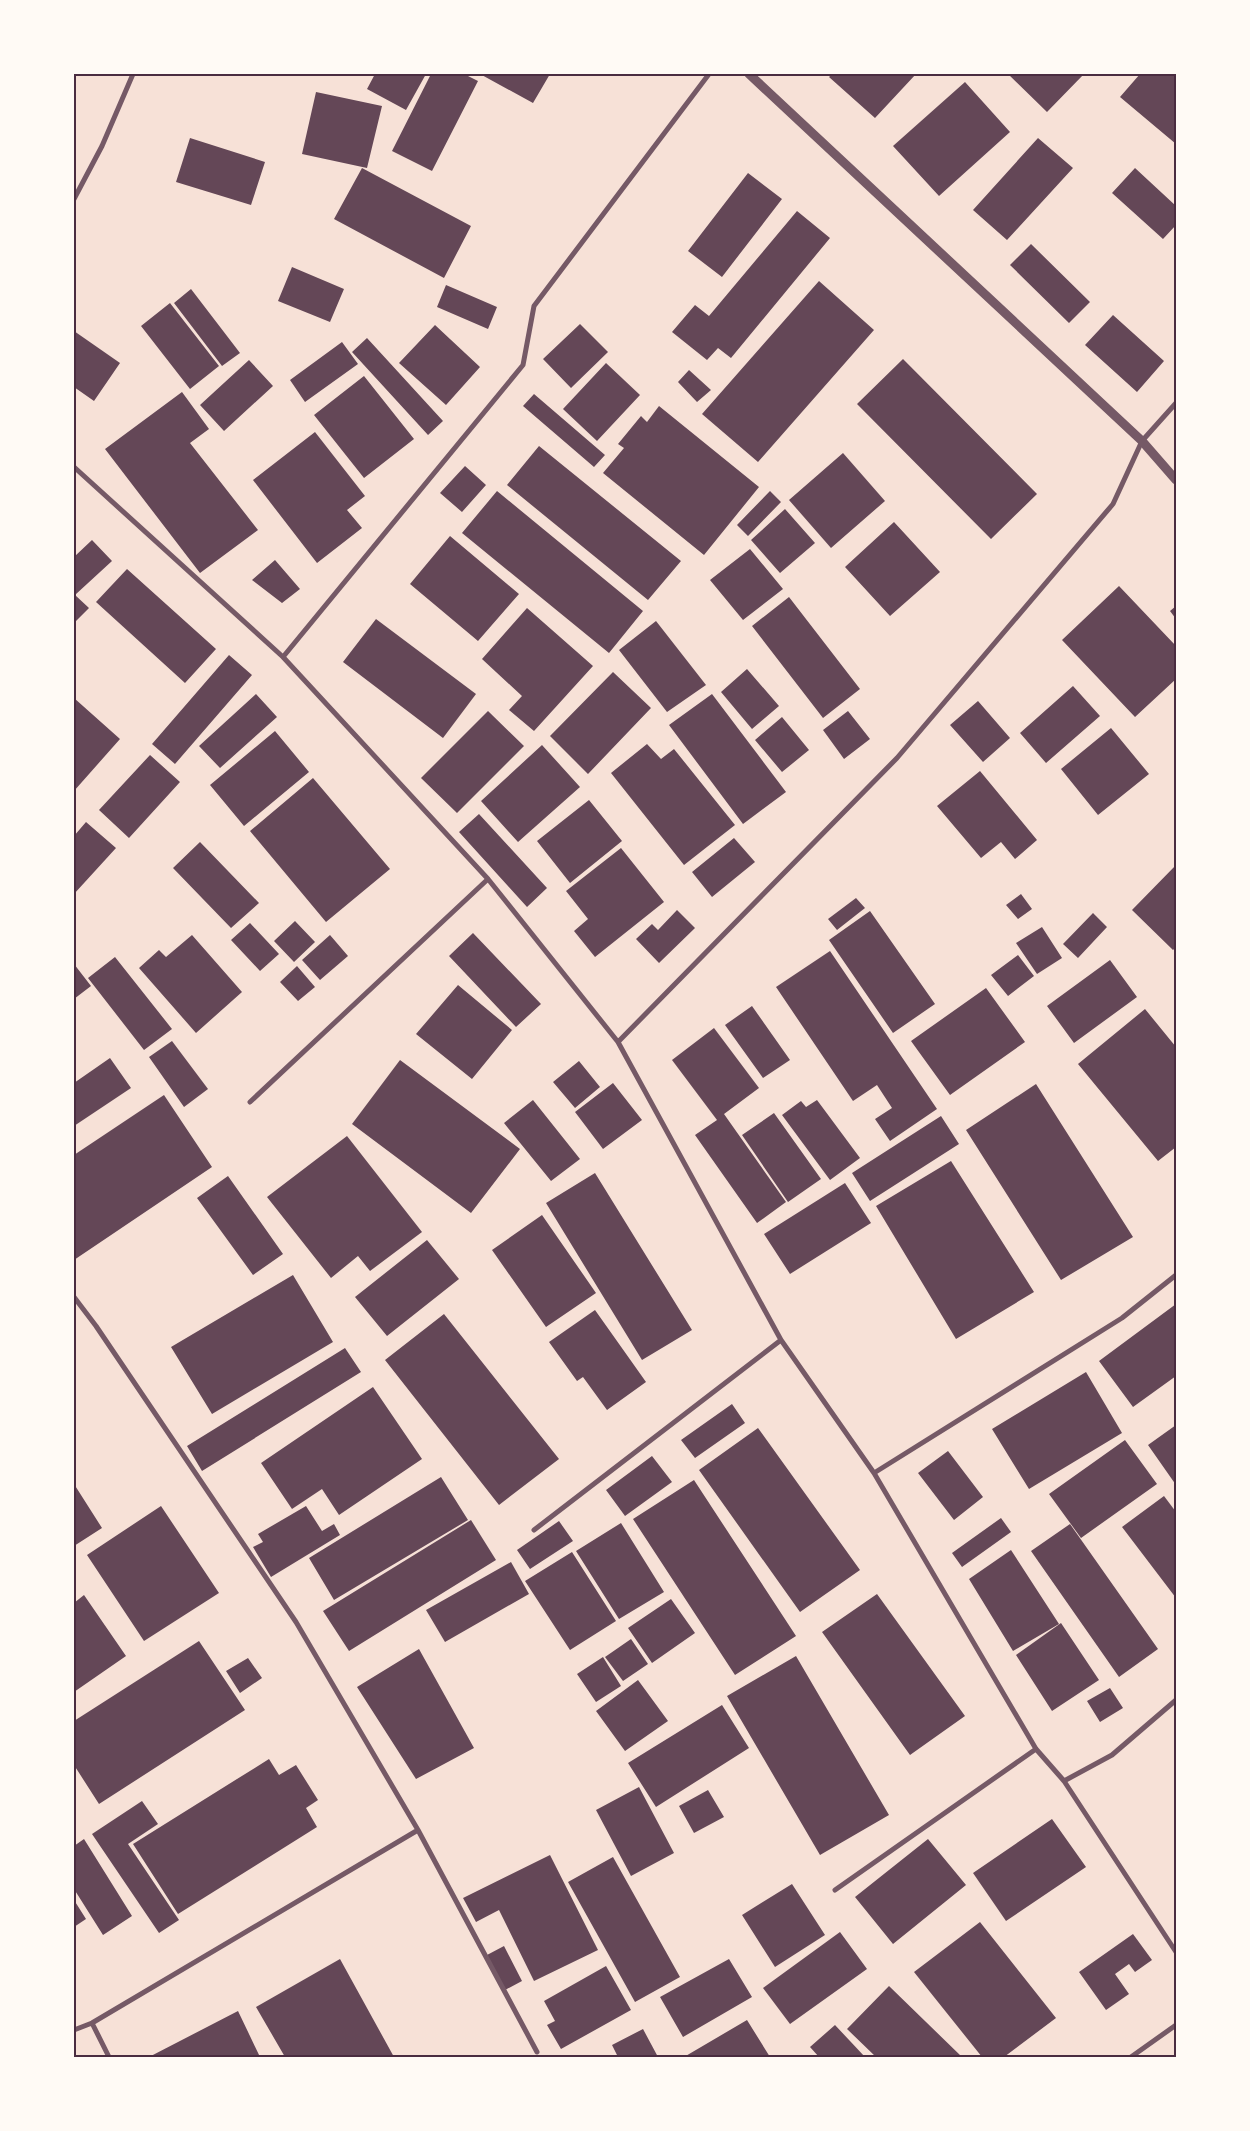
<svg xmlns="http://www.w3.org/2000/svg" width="1250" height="2131" font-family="Overpass,sans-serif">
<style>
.building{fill:#644757}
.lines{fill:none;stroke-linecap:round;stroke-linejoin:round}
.minor{stroke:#755966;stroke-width:5}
.tertiary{stroke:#755966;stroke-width:9}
.neatline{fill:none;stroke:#4a2c40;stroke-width:2}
</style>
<rect width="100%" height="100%" fill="#f7e1d7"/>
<path class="building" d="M 375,74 L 426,74 L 406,110 L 367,89 Z
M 431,74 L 464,74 L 478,81 L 432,171 L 392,151 Z
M 480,74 L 550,74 L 533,103 Z
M 832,74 L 916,74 L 875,118 L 829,77 Z
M 1008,74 L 1084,74 L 1047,112 Z
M 1140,74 L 1176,74 L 1176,144 L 1120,97 Z
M 965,82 L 1010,132 L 939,196 L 893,146 Z
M 316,92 L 382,106 L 367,168 L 302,154 Z
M 190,138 L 265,162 L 251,205 L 176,182 Z
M 1038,138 L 1073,168 L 1007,240 L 973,210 Z
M 362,168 L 471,226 L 444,278 L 334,219 Z
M 1135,168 L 1176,206 L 1176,225 L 1163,239 L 1112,193 Z
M 748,173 L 782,199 L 722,277 L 688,251 Z
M 797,211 L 830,238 L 731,358 L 718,348 L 707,360 L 672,332 L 695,305 L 709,316 Z
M 1031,244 L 1090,302 L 1069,323 L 1010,265 Z
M 292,267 L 344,289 L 330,322 L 278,301 Z
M 819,281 L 874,330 L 758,462 L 702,414 Z
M 446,285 L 497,307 L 488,329 L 437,307 Z
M 191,289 L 240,353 L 222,366 L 174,303 Z
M 170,303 L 219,366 L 190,389 L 141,326 Z
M 1113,315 L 1164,361 L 1137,392 L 1085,345 Z
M 580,324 L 608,352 L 571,388 L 543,359 Z
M 435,325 L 480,367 L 446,405 L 399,363 Z
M 74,331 L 120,363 L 94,401 L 74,387 Z
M 367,338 L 443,421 L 428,435 L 352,352 Z
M 342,342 L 358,364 L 305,402 L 290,380 Z
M 903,359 L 1037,494 L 991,539 L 857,404 Z
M 249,360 L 273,386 L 224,431 L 200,405 Z
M 606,363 L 640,395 L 597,441 L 563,409 Z
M 689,370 L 711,390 L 697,402 L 678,382 Z
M 364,376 L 414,439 L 364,478 L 314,415 Z
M 182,392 L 209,429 L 190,443 L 258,530 L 200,573 L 105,449 Z
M 534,394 L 605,455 L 594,467 L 523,406 Z
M 659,406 L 759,487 L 704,555 L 603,473 L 624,448 L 618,444 L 641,416 L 647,422 Z
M 315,432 L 365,496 L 347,510 L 362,528 L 317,563 L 253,480 Z
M 539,446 L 681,561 L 648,600 L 507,485 Z
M 843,453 L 885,501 L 831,548 L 789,500 Z
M 465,466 L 486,485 L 462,512 L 440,493 Z
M 497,491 L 643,611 L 609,653 L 462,533 Z
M 770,491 L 781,502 L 748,536 L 737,525 Z
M 785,509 L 815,543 L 780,573 L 751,540 Z
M 894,522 L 940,572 L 890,616 L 845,567 Z
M 450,536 L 519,594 L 478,641 L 410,584 Z
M 92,540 L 112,561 L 75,595 L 89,608 L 74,623 L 74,557 Z
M 750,549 L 783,589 L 743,620 L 710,580 Z
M 275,560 L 300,589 L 282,603 L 252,580 Z
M 127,569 L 216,649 L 185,683 L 96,602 Z
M 1119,586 L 1176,646 L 1176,679 L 1135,717 L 1062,640 Z
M 789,597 L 860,689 L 823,718 L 752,626 Z
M 1176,606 L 1176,619 L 1170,611 Z
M 527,608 L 593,666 L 534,731 L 509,710 L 522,696 L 482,659 Z
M 376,619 L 476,694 L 443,738 L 343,662 Z
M 656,621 L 706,685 L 667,712 L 619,650 Z
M 229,655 L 252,675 L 175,764 L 152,744 Z
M 747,669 L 779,706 L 752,729 L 721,692 Z
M 613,672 L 651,708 L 588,774 L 550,736 Z
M 1073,686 L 1100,716 L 1046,763 L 1020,733 Z
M 256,694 L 277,717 L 220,768 L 199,746 Z
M 712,694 L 786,792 L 743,824 L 669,725 Z
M 74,698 L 120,739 L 74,791 Z
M 978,701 L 1010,738 L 983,762 L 950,725 Z
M 488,711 L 524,746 L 457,813 L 421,778 Z
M 848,711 L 870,739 L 844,759 L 823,730 Z
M 782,717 L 809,750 L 782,772 L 755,740 Z
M 1111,728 L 1149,774 L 1098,815 L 1061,769 Z
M 275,731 L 309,772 L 244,826 L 210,785 Z
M 647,744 L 661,759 L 674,749 L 735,825 L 684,865 L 611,773 Z
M 542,745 L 580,787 L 518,842 L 481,801 Z
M 150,755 L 180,782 L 129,838 L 99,810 Z
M 980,771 L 1037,840 L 1015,859 L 1001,842 L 981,858 L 937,806 Z
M 313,778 L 390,869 L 326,922 L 250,831 Z
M 589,800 L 622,841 L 570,883 L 537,841 Z
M 479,814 L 547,888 L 527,907 L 459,832 Z
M 86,822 L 116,848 L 74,894 L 74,836 Z
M 734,838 L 755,862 L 712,897 L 692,872 Z
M 200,842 L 259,903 L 231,928 L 173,868 Z
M 621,848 L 664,902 L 595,957 L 574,931 L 588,919 L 566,891 Z
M 1176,865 L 1176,947 L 1173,950 L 1132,910 Z
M 1021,894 L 1032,909 L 1018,919 L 1006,905 Z
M 856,898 L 865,908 L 837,930 L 828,919 Z
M 677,910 L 695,928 L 659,963 L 636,939 L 652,924 L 658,930 Z
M 870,911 L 935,1004 L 893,1033 L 829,940 Z
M 1093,913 L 1107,927 L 1078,958 L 1063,944 Z
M 295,921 L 315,942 L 294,962 L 274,941 Z
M 250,923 L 279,954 L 260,971 L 231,940 Z
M 1042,927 L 1062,958 L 1037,974 L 1016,943 Z
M 473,933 L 541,1004 L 516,1027 L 449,956 Z
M 192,935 L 242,992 L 196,1033 L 139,968 L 159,950 L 166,957 Z
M 330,935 L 348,956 L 320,980 L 302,960 Z
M 830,951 L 937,1109 L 890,1141 L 875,1119 L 892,1108 L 877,1085 L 853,1101 L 776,987 Z
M 1018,955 L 1034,976 L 1008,996 L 991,975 Z
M 115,957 L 172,1029 L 144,1050 L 88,978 Z
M 1110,960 L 1137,997 L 1074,1043 L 1047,1006 Z
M 74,964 L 91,986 L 74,999 Z
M 297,966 L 315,987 L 298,1001 L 280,982 Z
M 458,985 L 512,1030 L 472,1079 L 416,1034 Z
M 986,988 L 1025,1042 L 950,1095 L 911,1041 Z
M 752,1006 L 790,1060 L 763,1078 L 725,1025 Z
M 1145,1009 L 1176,1047 L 1176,1147 L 1158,1161 L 1078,1064 Z
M 714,1028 L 759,1088 L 724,1114 L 786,1202 L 757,1223 L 695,1135 L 717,1120 L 672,1060 Z
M 172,1041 L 208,1089 L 184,1107 L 149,1057 Z
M 110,1058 L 131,1088 L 74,1126 L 74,1083 Z
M 400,1060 L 520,1149 L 471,1213 L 352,1124 Z
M 579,1061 L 600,1087 L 575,1108 L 553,1082 Z
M 613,1083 L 642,1120 L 603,1149 L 575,1112 Z
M 1036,1084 L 1133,1237 L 1061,1280 L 966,1130 Z
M 164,1095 L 212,1167 L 74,1260 L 74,1155 Z
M 533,1100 L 580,1159 L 551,1181 L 504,1123 Z
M 817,1100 L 860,1158 L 830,1180 L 782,1115 L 801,1101 L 806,1107 Z
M 774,1113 L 821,1179 L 788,1202 L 742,1135 Z
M 941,1116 L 959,1144 L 870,1201 L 852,1173 Z
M 347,1136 L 422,1232 L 370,1271 L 358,1256 L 331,1278 L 267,1197 Z
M 951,1161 L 1034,1292 L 956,1339 L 876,1206 Z
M 595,1173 L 692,1330 L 642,1360 L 546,1203 Z
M 228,1176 L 283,1254 L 253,1275 L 197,1198 Z
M 845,1183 L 871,1223 L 790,1274 L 764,1234 Z
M 542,1215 L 596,1293 L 546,1327 L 492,1250 Z
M 427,1240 L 459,1279 L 387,1336 L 355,1297 Z
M 293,1275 L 333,1342 L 212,1414 L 171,1347 Z
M 1176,1304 L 1176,1376 L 1133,1407 L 1099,1361 Z
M 595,1310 L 646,1382 L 607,1410 L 583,1377 L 577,1381 L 549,1342 Z
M 444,1314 L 559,1459 L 499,1505 L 385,1360 Z
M 345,1348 L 361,1372 L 202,1471 L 187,1446 Z
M 1086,1372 L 1122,1433 L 1029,1489 L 992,1429 Z
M 373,1387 L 422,1459 L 339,1515 L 322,1489 L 292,1509 L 261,1463 Z
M 732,1404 L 745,1423 L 695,1458 L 681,1440 Z
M 1176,1425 L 1176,1485 L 1148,1445 Z
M 758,1428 L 860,1570 L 800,1612 L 699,1470 Z
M 1125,1440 L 1157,1484 L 1081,1538 L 1049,1494 Z
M 948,1451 L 983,1497 L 954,1520 L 918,1473 Z
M 652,1456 L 672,1482 L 625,1516 L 606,1490 Z
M 441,1477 L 468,1520 L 334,1600 L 309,1558 Z
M 694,1480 L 796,1636 L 735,1675 L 633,1519 Z
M 74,1484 L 102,1528 L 74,1546 Z
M 1164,1496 L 1176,1512 L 1176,1598 L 1122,1527 Z
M 161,1506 L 219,1593 L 144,1641 L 87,1555 Z
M 306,1506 L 322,1531 L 334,1524 L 340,1535 L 271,1577 L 253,1547 L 263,1542 L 258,1534 Z
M 1001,1518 L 1011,1532 L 962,1567 L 952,1553 Z
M 471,1520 L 496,1560 L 349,1651 L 323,1611 Z
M 559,1521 L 573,1541 L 530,1569 L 517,1550 Z
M 621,1523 L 664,1592 L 619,1619 L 576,1551 Z
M 1070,1524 L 1158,1649 L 1119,1677 L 1031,1551 Z
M 1011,1550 L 1059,1624 L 1013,1651 L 969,1579 Z
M 572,1552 L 616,1621 L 570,1650 L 525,1581 Z
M 511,1562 L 529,1594 L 445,1642 L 426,1610 Z
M 877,1594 L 965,1716 L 910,1755 L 822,1632 Z
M 84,1595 L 126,1656 L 74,1692 L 74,1603 Z
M 671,1599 L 695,1633 L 652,1663 L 628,1628 Z
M 1061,1623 L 1099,1680 L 1052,1711 L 1016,1655 Z
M 631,1639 L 648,1664 L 623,1681 L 605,1657 Z
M 199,1641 L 245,1710 L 99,1804 L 74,1765 L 74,1721 Z
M 419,1649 L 474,1748 L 416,1779 L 357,1687 Z
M 796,1656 L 889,1815 L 820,1855 L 727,1696 Z
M 603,1657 L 621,1686 L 596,1702 L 577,1674 Z
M 248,1658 L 262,1678 L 240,1693 L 226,1671 Z
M 638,1680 L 668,1721 L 625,1751 L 596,1711 Z
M 1110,1688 L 1123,1708 L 1100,1722 L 1087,1701 Z
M 722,1705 L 749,1748 L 656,1807 L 628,1763 Z
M 269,1759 L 279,1775 L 296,1765 L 318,1800 L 306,1808 L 317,1827 L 178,1914 L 133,1844 Z
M 639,1787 L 674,1853 L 631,1876 L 596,1810 Z
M 708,1790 L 724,1817 L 694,1833 L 679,1806 Z
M 142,1801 L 158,1824 L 128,1844 L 179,1920 L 159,1933 L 92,1834 Z
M 1052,1819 L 1086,1867 L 1006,1921 L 973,1873 Z
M 84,1839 L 132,1916 L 103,1935 L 74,1889 L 74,1846 Z
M 928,1839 L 966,1885 L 893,1944 L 855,1897 Z
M 550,1855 L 598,1950 L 534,1981 L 499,1910 L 476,1922 L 463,1898 Z
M 613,1857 L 680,1977 L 635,2002 L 568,1882 Z
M 792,1884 L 825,1935 L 775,1967 L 742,1915 Z
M 74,1900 L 86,1919 L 74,1927 Z
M 980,1922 L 1056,2018 L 1004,2057 L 982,2057 L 914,1972 Z
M 840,1932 L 867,1969 L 790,2024 L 763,1988 Z
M 1133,1934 L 1152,1960 L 1135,1972 L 1129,1964 L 1115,1974 L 1129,1994 L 1106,2010 L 1079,1972 Z
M 504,1946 L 522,1981 L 505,1990 L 487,1955 Z
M 340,1959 L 394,2057 L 285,2057 L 256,2007 Z
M 729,1959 L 752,1997 L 683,2037 L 660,1997 Z
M 606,1966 L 631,2010 L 561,2049 L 547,2025 L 555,2021 L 544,2001 Z
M 889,1986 L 962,2057 L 876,2057 L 847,2029 Z
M 238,2011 L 260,2057 L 149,2057 Z
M 747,2020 L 770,2057 L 684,2057 Z
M 835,2025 L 865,2057 L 819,2057 L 810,2047 Z
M 643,2029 L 658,2057 L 618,2057 L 612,2045 Z"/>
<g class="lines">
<path class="minor" d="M 74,199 L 102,146 L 133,74
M 74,467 L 283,657 L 488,879 L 618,1042 L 781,1340 L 874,1473 L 1036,1749 L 1064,1781 L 1112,1755 L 1176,1700
M 283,657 L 523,365 L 534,306 L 709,74
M 618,1042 L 897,758 L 1113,504 L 1142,441 L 1176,403
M 250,1102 L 488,879
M 74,1297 L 96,1326 L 296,1622 L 418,1830 L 537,2052
M 874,1473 L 1122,1318 L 1176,1275
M 534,1530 L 781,1340
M 1064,1781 L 1176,1952
M 835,1890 L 1036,1749
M 92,2023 L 109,2057
M 74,2030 L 92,2023 L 418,1830
M 1131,2057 L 1176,2025"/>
<path class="tertiary" d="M 749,74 L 1142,441 L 1176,480"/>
</g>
<rect width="1250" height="2131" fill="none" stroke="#fffaf5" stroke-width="150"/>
<rect x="75" y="75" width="1100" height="1981" class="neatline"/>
</svg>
